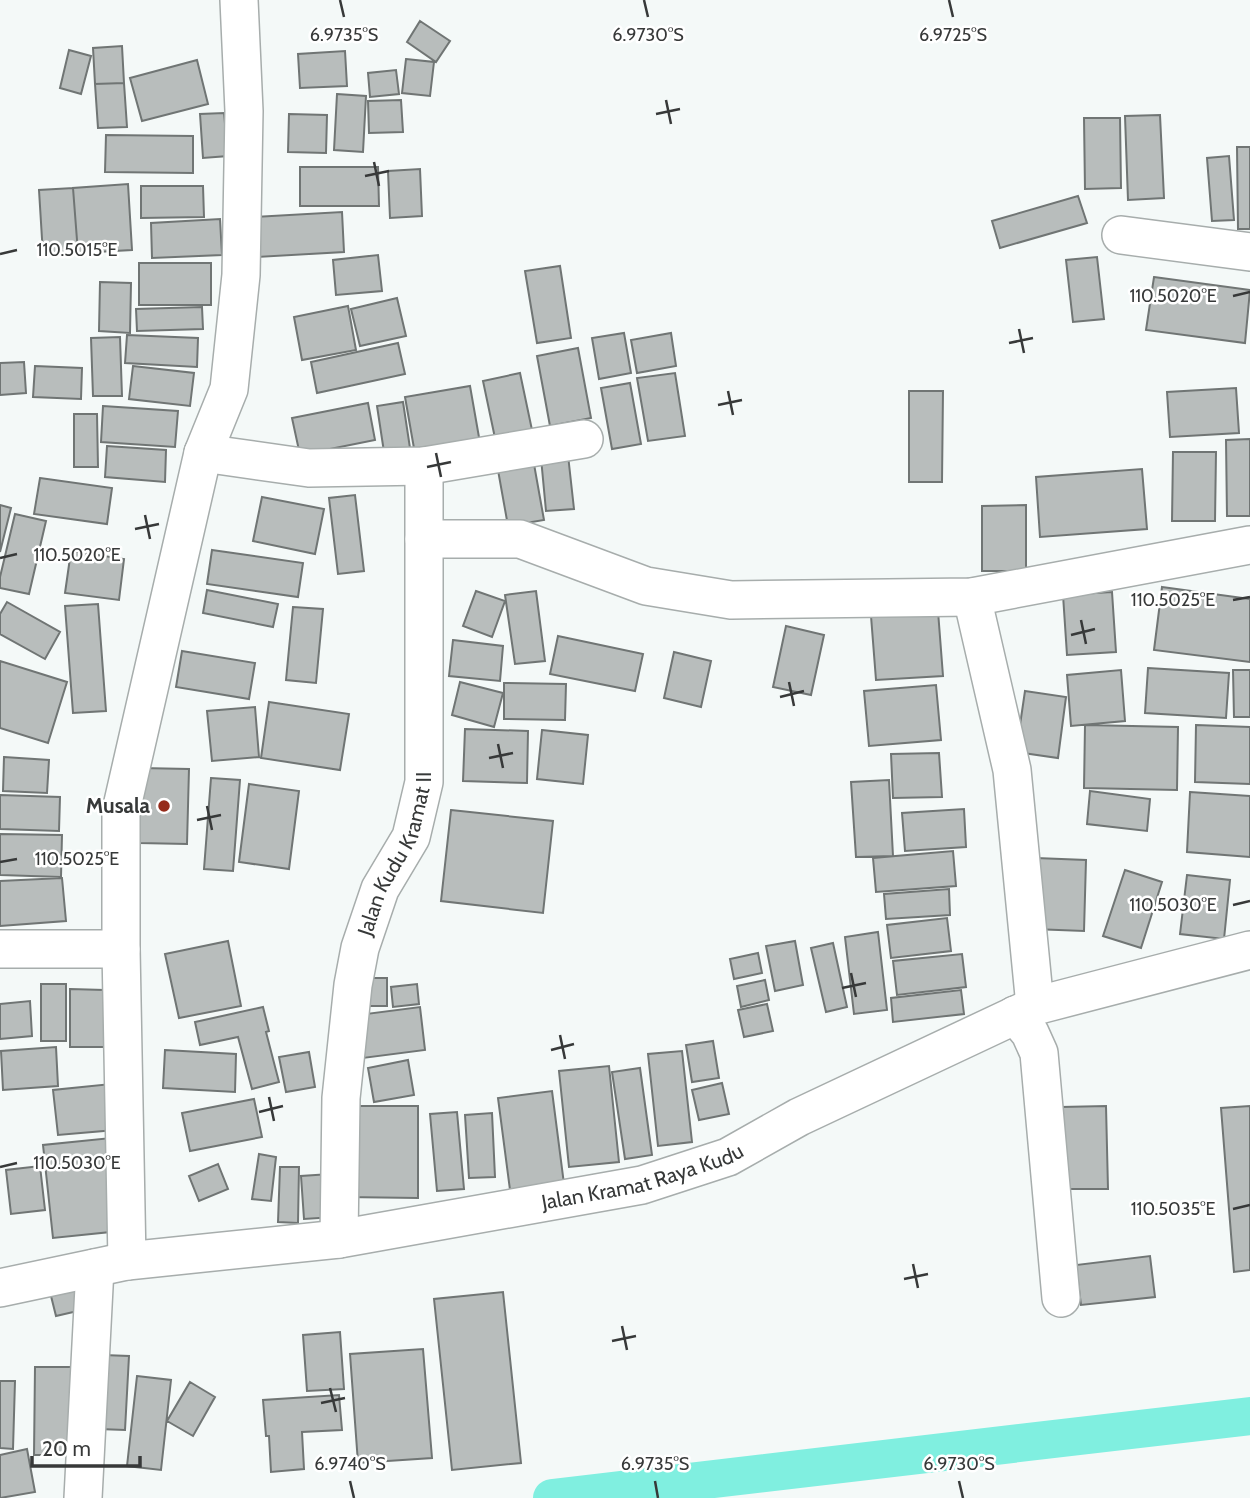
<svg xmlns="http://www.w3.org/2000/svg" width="1250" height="1498" font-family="Cabin,sans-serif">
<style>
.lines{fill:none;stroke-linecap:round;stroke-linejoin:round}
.canal{stroke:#80efe0;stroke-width:38}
.building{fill:#b8bdbc;stroke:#707574;stroke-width:2}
.street-casing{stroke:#a7adac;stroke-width:40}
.street{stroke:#fff;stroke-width:37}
.ticks{fill:none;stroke:#373939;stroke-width:2.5}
.poi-dot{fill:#952b1a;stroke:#fff;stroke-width:2.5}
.labels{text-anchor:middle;stroke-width:5;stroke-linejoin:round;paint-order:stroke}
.poi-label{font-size:21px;font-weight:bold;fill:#373939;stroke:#fff;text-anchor:end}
.street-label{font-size:21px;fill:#373939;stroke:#fff}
.ticks-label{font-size:18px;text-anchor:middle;fill:#373939;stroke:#fff;stroke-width:5;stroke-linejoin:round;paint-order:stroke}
</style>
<rect width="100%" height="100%" fill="#f4f9f8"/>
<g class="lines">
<path class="canal" d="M 552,1498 L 1250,1416"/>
</g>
<path class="building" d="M 420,21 L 450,41 L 436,62 L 407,42 Z
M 122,46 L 124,83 L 95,84 L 93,48 Z
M 69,50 L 91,56 L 81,94 L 60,88 Z
M 345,51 L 347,86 L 300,88 L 298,54 Z
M 406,59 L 434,62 L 430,96 L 402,93 Z
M 197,60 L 208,104 L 142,121 L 130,78 Z
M 396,70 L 399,94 L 370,97 L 368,73 Z
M 124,83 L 127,127 L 98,128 L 95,84 Z
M 337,94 L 366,96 L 363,152 L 334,150 Z
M 401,100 L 403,132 L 369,133 L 368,101 Z
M 224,113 L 228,156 L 203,158 L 200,114 Z
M 289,114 L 327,115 L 326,153 L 288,152 Z
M 1160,115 L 1164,198 L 1128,200 L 1125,116 Z
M 1084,118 L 1120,118 L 1121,188 L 1085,189 Z
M 106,135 L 193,136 L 193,173 L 105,172 Z
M 1237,147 L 1250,147 L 1250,229 L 1238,229 Z
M 1229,156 L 1234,220 L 1212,221 L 1207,158 Z
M 300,167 L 378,167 L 379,206 L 300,206 Z
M 420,169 L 422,216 L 390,218 L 388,171 Z
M 128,184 L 132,250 L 78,253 L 73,188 Z
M 141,186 L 203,186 L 204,217 L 141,218 Z
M 73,188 L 78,253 L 43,255 L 39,190 Z
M 1078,196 L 1087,223 L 1000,248 L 992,221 Z
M 342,212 L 344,252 L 257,257 L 254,217 Z
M 220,219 L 222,255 L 152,258 L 151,223 Z
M 378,255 L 382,291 L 336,295 L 333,260 Z
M 1097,257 L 1104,319 L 1073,322 L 1066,260 Z
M 139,263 L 211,263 L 211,305 L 139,305 Z
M 560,266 L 571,338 L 537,343 L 525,271 Z
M 1154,277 L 1250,290 L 1245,343 L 1146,330 Z
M 100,282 L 131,283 L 130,333 L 99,331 Z
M 397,298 L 406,336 L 360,346 L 351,309 Z
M 348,306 L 356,350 L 302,360 L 294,317 Z
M 202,307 L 203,329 L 137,331 L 136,309 Z
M 624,333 L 631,373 L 599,379 L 592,338 Z
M 671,333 L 676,366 L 637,373 L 631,340 Z
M 127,335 L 198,338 L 197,367 L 125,363 Z
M 120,337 L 122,396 L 93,396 L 91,338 Z
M 398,343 L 405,374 L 317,393 L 311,362 Z
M 578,348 L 591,418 L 550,426 L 537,356 Z
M 24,362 L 26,393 L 0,395 L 0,363 Z
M 35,366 L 82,368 L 81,399 L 33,397 Z
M 133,366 L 194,373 L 190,406 L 129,399 Z
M 520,373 L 532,430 L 495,438 L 483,381 Z
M 675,373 L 685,436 L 648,441 L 637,378 Z
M 630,383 L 641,444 L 612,449 L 601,388 Z
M 470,386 L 480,443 L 415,454 L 405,397 Z
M 1236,388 L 1239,433 L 1170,437 L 1167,392 Z
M 909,391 L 943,391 L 942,482 L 909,482 Z
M 403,402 L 410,448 L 384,452 L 377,406 Z
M 368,403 L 375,440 L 300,455 L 292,418 Z
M 103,406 L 178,411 L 175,447 L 101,442 Z
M 74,414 L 97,414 L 98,467 L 74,467 Z
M 1250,439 L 1250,516 L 1227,516 L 1226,440 Z
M 107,446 L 166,450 L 165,482 L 105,477 Z
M 1173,452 L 1216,452 L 1215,521 L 1172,521 Z
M 532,453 L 544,520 L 508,526 L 496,459 Z
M 568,455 L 574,509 L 546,511 L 541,458 Z
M 1142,469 L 1147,529 L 1040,537 L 1036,477 Z
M 40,478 L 112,488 L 107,524 L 34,514 Z
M 355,495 L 364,571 L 338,574 L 329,498 Z
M 262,497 L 324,509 L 315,554 L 253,541 Z
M 0,505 L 11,508 L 0,552 Z
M 1026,505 L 1026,571 L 982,571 L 982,506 Z
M 15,514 L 46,521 L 29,594 L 0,588 L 0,577 Z
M 212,550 L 303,563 L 298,597 L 207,584 Z
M 71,551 L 124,559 L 119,600 L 65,593 Z
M 1162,587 L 1250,599 L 1250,662 L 1154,650 Z
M 207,590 L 278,604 L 273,627 L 203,613 Z
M 476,591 L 505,601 L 492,637 L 463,626 Z
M 536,591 L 545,661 L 515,664 L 505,595 Z
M 1112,592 L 1116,652 L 1067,655 L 1063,595 Z
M 7,602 L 60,632 L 45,659 L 0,634 L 0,614 Z
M 98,604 L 106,711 L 73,713 L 65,606 Z
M 293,607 L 323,609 L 316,683 L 286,680 Z
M 938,611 L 943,676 L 876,680 L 871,616 Z
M 786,626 L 824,635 L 811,695 L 773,687 Z
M 558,636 L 643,654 L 635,691 L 550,674 Z
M 453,640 L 503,646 L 500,681 L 449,676 Z
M 182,651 L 255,663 L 249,699 L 176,687 Z
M 674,652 L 711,661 L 701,707 L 664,698 Z
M 0,661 L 67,682 L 48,743 L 0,728 Z
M 1148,668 L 1229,673 L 1226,718 L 1145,713 Z
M 1121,670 L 1125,721 L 1071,726 L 1067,675 Z
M 1233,670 L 1250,670 L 1250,717 L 1234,717 Z
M 460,682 L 503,693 L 494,727 L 452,715 Z
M 504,683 L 566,684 L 565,720 L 504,719 Z
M 936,685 L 941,740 L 869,746 L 864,691 Z
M 1025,691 L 1066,697 L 1058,758 L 1016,752 Z
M 269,702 L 349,714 L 340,770 L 261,758 Z
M 255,707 L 259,757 L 212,761 L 207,711 Z
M 1085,725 L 1178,727 L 1177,790 L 1084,788 Z
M 1196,725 L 1250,727 L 1250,784 L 1195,782 Z
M 465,729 L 528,731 L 527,783 L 463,781 Z
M 542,730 L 588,735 L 583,784 L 537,779 Z
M 939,753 L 942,797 L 893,798 L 891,754 Z
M 4,757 L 49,760 L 47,793 L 3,791 Z
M 141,768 L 189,769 L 187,844 L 139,843 Z
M 211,778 L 240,780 L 233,871 L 204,869 Z
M 889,780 L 893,856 L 856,857 L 851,782 Z
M 249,784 L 299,791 L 289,869 L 239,862 Z
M 1090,791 L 1150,799 L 1147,831 L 1087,824 Z
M 1190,792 L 1250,796 L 1250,857 L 1187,852 Z
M 0,795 L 60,797 L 59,831 L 0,829 Z
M 964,809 L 966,847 L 905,851 L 902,813 Z
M 451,810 L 553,821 L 543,913 L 441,901 Z
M 0,834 L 62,835 L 61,877 L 0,875 Z
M 953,851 L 956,886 L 876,892 L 873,858 Z
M 1036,858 L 1086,860 L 1084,931 L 1033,929 Z
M 1125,870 L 1162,882 L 1141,948 L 1103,936 Z
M 1187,875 L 1230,880 L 1224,939 L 1180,934 Z
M 62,878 L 66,921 L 0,926 L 0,881 Z
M 949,889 L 950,915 L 886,919 L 884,894 Z
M 947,918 L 951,951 L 891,958 L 887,925 Z
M 878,932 L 887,1010 L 854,1014 L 845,937 Z
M 228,941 L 241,1006 L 179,1018 L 165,954 Z
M 795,941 L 803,985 L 775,991 L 766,946 Z
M 833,943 L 847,1007 L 826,1012 L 811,948 Z
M 758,953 L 762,973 L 734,979 L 730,959 Z
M 962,954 L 966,987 L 897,995 L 893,961 Z
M 358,978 L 387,978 L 387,1006 L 359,1006 Z
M 765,980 L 769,1000 L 741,1007 L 737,986 Z
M 41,984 L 66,984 L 66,1041 L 41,1041 Z
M 417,984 L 419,1004 L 393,1007 L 391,987 Z
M 70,989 L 104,990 L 104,1047 L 70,1047 Z
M 961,990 L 964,1014 L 893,1022 L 891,998 Z
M 30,1001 L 32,1036 L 0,1039 L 0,1004 Z
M 767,1004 L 773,1031 L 744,1037 L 738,1010 Z
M 263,1007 L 269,1031 L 266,1032 L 279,1082 L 252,1089 L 238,1037 L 200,1045 L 195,1022 Z
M 420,1007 L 425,1050 L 363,1058 L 358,1015 Z
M 713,1041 L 719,1078 L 692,1082 L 686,1045 Z
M 56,1047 L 58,1086 L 3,1090 L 1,1051 Z
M 165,1050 L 236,1054 L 235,1092 L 163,1088 Z
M 682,1051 L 692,1142 L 658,1146 L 648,1054 Z
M 309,1052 L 315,1087 L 286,1092 L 279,1057 Z
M 408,1060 L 414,1095 L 374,1102 L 368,1068 Z
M 609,1066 L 619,1162 L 569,1167 L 559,1071 Z
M 640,1068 L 652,1155 L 625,1159 L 612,1072 Z
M 722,1083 L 729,1114 L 699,1120 L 692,1090 Z
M 111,1084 L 115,1130 L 58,1135 L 53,1090 Z
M 552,1091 L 564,1184 L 510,1190 L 498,1098 Z
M 254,1099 L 262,1137 L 190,1151 L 182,1113 Z
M 344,1106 L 418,1106 L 418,1198 L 344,1197 Z
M 1106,1106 L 1108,1189 L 1062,1189 L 1061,1107 Z
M 1250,1106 L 1250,1270 L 1234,1272 L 1221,1108 Z
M 457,1112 L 464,1189 L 437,1191 L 430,1114 Z
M 492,1113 L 495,1177 L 469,1178 L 465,1115 Z
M 111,1138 L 120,1231 L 53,1238 L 43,1145 Z
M 259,1154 L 276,1157 L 271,1201 L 252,1199 Z
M 218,1164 L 228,1189 L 199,1201 L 189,1176 Z
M 40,1166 L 45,1210 L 11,1214 L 6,1170 Z
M 280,1167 L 299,1167 L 298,1223 L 278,1222 Z
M 330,1174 L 334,1217 L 304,1219 L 301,1176 Z
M 1150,1256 L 1155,1297 L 1081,1305 L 1076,1265 Z
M 76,1282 L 82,1310 L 56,1316 L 49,1288 Z
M 503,1292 L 521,1463 L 452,1470 L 434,1299 Z
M 340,1332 L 344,1389 L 307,1391 L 303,1335 Z
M 423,1349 L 432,1458 L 358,1463 L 350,1354 Z
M 103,1355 L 129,1356 L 125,1430 L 99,1429 Z
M 35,1367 L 82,1367 L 81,1455 L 34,1455 Z
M 137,1376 L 171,1380 L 161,1470 L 127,1466 Z
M 0,1381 L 15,1381 L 13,1449 L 0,1448 Z
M 190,1382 L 215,1397 L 193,1436 L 167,1421 Z
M 339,1395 L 342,1430 L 302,1432 L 304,1469 L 271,1472 L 269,1436 L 266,1436 L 263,1400 Z
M 27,1449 L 35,1492 L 0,1498 L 0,1455 Z"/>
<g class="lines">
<defs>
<g id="street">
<path d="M 1121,235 L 1250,252"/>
<path d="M 203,453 L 309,468 L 424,466 L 584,439"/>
<path d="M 424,539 L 520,539 L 646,586 L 731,600 L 972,597 L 1250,545"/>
<path d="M 972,597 L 1012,770 L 1035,1006"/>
<path d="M 0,949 L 121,949"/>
<path d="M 1015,1015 L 1030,1033 L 1039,1053 L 1061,1298"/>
<path id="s1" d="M 339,1239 L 341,1098 L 353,985 L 360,948 L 380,889 L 411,837 L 424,782 L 424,466"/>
<path d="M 127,1261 L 121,949 L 121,811 L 203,453 L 229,389 L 241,275 L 244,111 L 239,0"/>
<path id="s2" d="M 0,1288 L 127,1261 L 339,1239 L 642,1185 L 728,1157 L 799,1117 L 1035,1006 L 1250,950"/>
<path d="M 83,1498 L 95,1268"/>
</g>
</defs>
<use href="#street" class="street-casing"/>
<use href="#street" class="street"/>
</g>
<path class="ticks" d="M 340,0 L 344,17M 644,0 L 648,17M 949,0 L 953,17M 666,100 L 671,124M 656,114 L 680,109M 374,162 L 379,186M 365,176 L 389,171M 0,254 L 17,250M 1233,296 L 1250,292M 1019,329 L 1024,353M 1009,343 L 1033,338M 728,391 L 733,415M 718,405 L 742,400M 436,453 L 441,477M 427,467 L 451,462M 145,515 L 150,539M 135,529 L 159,524M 0,558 L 17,554M 1233,600 L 1250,597M 1081,620 L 1086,644M 1071,635 L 1095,629M 789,682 L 794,706M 780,697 L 804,691M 498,744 L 503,768M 489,758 L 513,753M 207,806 L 212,830M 197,820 L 221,815M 0,862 L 17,859M 1233,905 L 1250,901M 851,973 L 856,997M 842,988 L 866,983M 560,1035 L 565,1059M 551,1050 L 574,1044M 269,1097 L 274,1121M 259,1112 L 283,1106M 0,1167 L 17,1163M 1233,1209 L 1250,1205M 913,1264 L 918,1288M 904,1279 L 928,1274M 622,1326 L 627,1350M 612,1341 L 636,1336M 330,1388 L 336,1412M 321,1403 L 345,1398M 350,1481 L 354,1498M 655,1481 L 658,1498M 959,1481 L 963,1498"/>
<circle class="poi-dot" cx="164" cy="806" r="7"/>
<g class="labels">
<g class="poi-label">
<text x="150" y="813">Musala</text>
</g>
<g class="street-label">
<text dy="7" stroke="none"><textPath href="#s1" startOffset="394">Jalan Kudu Kramat II</textPath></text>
<text dy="7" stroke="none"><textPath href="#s2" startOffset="653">Jalan Kramat Raya Kudu</textPath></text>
</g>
</g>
<g class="ticks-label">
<text x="344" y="41">6.9735°S</text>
<text x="648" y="41">6.9730°S</text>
<text x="953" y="41">6.9725°S</text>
<text x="77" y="256">110.5015°E</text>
<text x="1173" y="302">110.5020°E</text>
<text x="77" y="561">110.5020°E</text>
<text x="1173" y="606">110.5025°E</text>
<text x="77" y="865">110.5025°E</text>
<text x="1173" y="911">110.5030°E</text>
<text x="77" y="1169">110.5030°E</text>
<text x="1173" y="1215">110.5035°E</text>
<text x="350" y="1470">6.9740°S</text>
<text x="655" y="1470">6.9735°S</text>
<text x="959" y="1470">6.9730°S</text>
</g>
<path d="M32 1456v10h108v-10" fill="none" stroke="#373939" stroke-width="3.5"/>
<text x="42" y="1456" font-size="21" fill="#373939" stroke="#ffffff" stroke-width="5" paint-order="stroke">20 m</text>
</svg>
